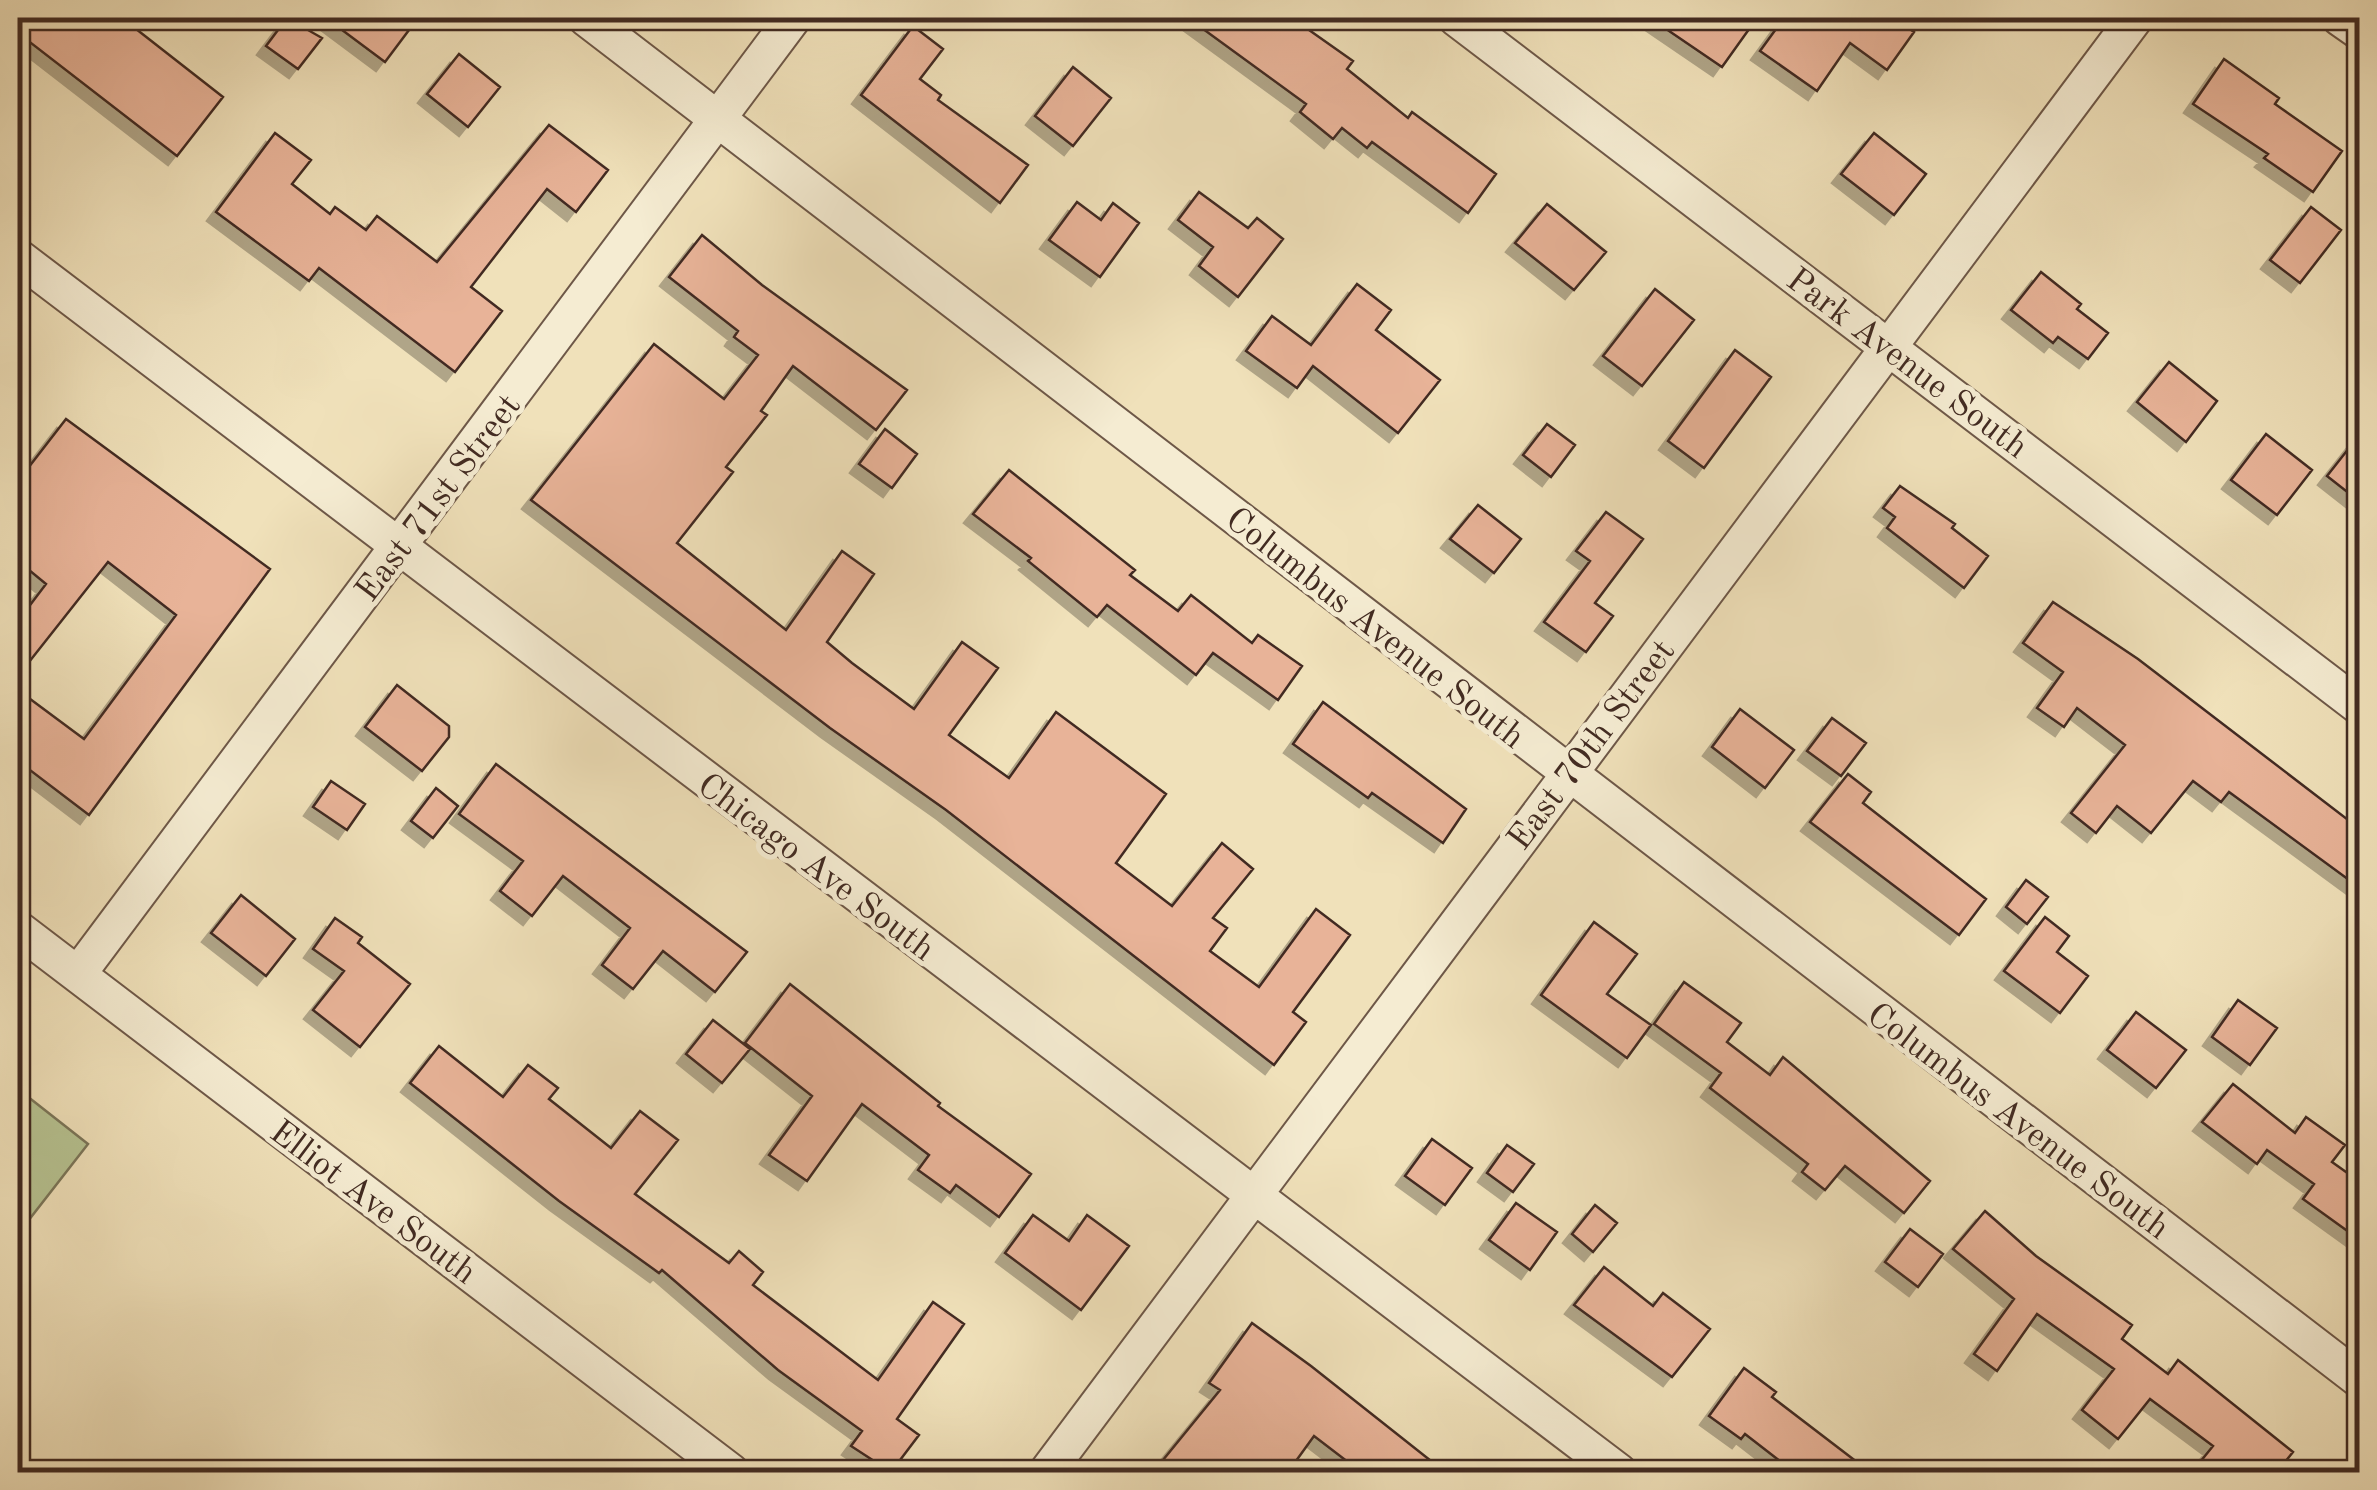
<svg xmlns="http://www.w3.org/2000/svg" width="2377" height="1490" font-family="'Old Standard TT',serif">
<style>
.green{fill:#b7c392;stroke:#7c775a;stroke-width:2.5}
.building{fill:#e8b398;stroke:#422b22;stroke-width:2.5;filter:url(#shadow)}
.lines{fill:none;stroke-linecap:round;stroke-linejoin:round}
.minor-casing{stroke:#6e5848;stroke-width:39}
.minor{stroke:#f5ecd2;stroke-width:35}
.labels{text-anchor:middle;stroke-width:10;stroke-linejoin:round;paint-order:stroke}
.street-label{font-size:35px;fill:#422b22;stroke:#f5ecd2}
</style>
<defs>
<filter id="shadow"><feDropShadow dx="-9" dy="9" stdDeviation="0" flood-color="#0004"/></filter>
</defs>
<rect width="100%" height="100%" fill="#f0e1ba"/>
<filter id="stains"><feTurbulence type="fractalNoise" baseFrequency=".002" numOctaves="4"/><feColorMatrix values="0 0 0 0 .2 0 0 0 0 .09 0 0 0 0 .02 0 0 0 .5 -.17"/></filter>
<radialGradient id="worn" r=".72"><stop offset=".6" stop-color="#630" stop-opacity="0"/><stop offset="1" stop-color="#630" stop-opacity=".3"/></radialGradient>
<path class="green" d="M 18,1089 L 88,1144 L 28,1221 L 18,1228 Z"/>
<path class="building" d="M 18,18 L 122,18 L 223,97 L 177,156 L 18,33 Z
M 287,18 L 322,38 L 298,69 L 266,46 Z
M 326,18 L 418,18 L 385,62 Z
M 1188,18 L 1292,18 L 1353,61 L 1347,69 L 1408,118 L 1412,112 L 1496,174 L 1468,213 L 1372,142 L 1367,148 L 1342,128 L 1333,139 L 1300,112 L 1306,104 Z
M 1650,18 L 1757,18 L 1722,67 Z
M 1784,18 L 1894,18 L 1914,32 L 1887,70 L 1850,43 L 1817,91 L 1760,51 Z
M 913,26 L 943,49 L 920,79 L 941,95 L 938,100 L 1028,165 L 1000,203 L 861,95 Z
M 459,54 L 500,87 L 468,127 L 427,94 Z
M 2224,59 L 2279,98 L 2275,104 L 2342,151 L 2313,192 L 2264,158 L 2268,154 L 2193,104 Z
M 1073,67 L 1111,98 L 1073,146 L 1035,116 Z
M 549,125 L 608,170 L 576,212 L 547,189 L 471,287 L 502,311 L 455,372 L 319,268 L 309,281 L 216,212 L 275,133 L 311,160 L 292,184 L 330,214 L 335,207 L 366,230 L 377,216 L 437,262 Z
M 1874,133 L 1926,174 L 1894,215 L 1841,174 Z
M 1199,192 L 1248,228 L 1257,218 L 1283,239 L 1238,297 L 1199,266 L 1213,247 L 1178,220 Z
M 1077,202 L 1101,220 L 1113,203 L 1139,223 L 1100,277 L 1049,240 Z
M 1547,204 L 1606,252 L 1574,290 L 1515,243 Z
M 2311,207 L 2341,230 L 2300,283 L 2270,260 Z
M 702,235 L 762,285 L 907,390 L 876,430 L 793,366 L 761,411 L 767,415 L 726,467 L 733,472 L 677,543 L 786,630 L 842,551 L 874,574 L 827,642 L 852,663 L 914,709 L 962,642 L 998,668 L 949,735 L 1009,778 L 1056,712 L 1166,794 L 1116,863 L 1172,906 L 1222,843 L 1253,869 L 1213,918 L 1227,928 L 1210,951 L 1259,987 L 1316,909 L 1350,935 L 1293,1012 L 1306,1022 L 1274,1065 L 946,810 L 830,728 L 531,500 L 654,344 L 724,399 L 758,355 L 734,337 L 738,331 L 669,277 Z
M 2041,272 L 2081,304 L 2077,309 L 2108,333 L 2088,359 L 2058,337 L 2053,343 L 2011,310 Z
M 1357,284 L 1391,310 L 1376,330 L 1440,380 L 1398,433 L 1313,366 L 1297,388 L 1246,351 L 1272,316 L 1311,345 Z
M 1655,289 L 1694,320 L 1642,386 L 1603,356 Z
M 1735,350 L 1771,377 L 1704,468 L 1668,441 Z
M 2169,362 L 2217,401 L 2186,442 L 2137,402 Z
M 66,419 L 270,569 L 89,815 L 18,761 L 18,690 L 84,739 L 176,615 L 108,562 L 18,676 L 18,621 L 46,584 L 18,561 L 18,481 Z
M 1547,424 L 1575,445 L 1551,477 L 1523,455 Z
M 885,429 L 917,454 L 892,488 L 859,464 Z
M 2266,434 L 2312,470 L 2277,515 L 2231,480 Z
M 2360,434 L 2360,502 L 2327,476 Z
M 1009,470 L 1135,570 L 1130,575 L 1178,611 L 1191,595 L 1252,643 L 1258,635 L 1302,666 L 1278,700 L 1213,653 L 1196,675 L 1107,605 L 1097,617 L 1028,561 L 1031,558 L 973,514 Z
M 1900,486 L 1955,524 L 1952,528 L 1988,556 L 1964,588 L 1887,528 L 1895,517 L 1883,508 Z
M 1478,505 L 1521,539 L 1494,573 L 1450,539 Z
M 1606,512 L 1643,539 L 1595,603 L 1613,616 L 1586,652 L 1544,622 L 1590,561 L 1576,551 Z
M 2053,602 L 2138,659 L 2360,829 L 2360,888 L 2229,792 L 2221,802 L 2193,781 L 2151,833 L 2117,806 L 2096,833 L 2071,813 L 2125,745 L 2077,708 L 2064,727 L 2037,708 L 2063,672 L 2023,643 Z
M 397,685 L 449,726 L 449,737 L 422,771 L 365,727 Z
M 1323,702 L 1466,809 L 1443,843 L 1372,793 L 1368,798 L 1293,744 Z
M 1740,709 L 1794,750 L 1765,788 L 1712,747 Z
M 1832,718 L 1866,743 L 1841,776 L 1807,751 Z
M 496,764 L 747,952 L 715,992 L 663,951 L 633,989 L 602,965 L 630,928 L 563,876 L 532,916 L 500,891 L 523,861 L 459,814 Z
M 1848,774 L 1871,792 L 1863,803 L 1986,899 L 1959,935 L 1810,822 Z
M 331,781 L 365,804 L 347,830 L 313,807 Z
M 436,788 L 458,806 L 433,838 L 411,821 Z
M 2026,880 L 2048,897 L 2027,924 L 2006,907 Z
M 241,895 L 295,939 L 266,976 L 211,933 Z
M 2045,917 L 2069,936 L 2057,952 L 2088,976 L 2060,1013 L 2004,971 Z
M 335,918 L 362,937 L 358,943 L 410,984 L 360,1047 L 313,1010 L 344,971 L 313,949 Z
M 1594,922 L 1637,954 L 1607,994 L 1651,1025 L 1627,1058 L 1541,995 Z
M 1684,982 L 1741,1023 L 1727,1042 L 1770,1075 L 1783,1057 L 1930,1181 L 1904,1213 L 1845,1166 L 1825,1190 L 1802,1172 L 1808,1164 L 1710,1088 L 1721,1073 L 1654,1024 Z
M 790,984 L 940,1103 L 938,1106 L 1031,1174 L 999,1217 L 956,1185 L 950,1193 L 918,1170 L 929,1155 L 862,1104 L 807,1181 L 769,1155 L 812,1096 L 745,1043 Z
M 2238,1000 L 2277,1028 L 2250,1065 L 2212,1037 Z
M 2136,1012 L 2186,1050 L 2156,1088 L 2107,1050 Z
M 713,1020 L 750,1049 L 722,1083 L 686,1054 Z
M 439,1046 L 503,1097 L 528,1065 L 558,1088 L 549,1099 L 611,1148 L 640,1111 L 678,1140 L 635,1194 L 729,1263 L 739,1251 L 763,1272 L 753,1285 L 878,1380 L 933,1302 L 964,1324 L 897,1419 L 919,1435 L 891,1472 L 851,1446 L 862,1431 L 778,1370 L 662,1270 L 659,1273 L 559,1201 L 410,1083 Z
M 2233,1084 L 2295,1133 L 2306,1117 L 2345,1145 L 2332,1162 L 2360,1182 L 2360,1240 L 2303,1199 L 2314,1184 L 2267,1150 L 2257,1164 L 2202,1122 Z
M 1432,1139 L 1472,1168 L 1445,1205 L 1405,1176 Z
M 1507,1145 L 1534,1164 L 1513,1192 L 1487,1173 Z
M 1516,1203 L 1557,1232 L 1530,1270 L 1489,1240 Z
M 1595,1205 L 1617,1223 L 1593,1252 L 1572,1234 Z
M 1985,1211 L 2036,1256 L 2132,1325 L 2122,1339 L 2168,1374 L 2178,1360 L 2293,1452 L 2277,1472 L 2192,1472 L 2213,1446 L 2150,1399 L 2118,1439 L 2082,1410 L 2114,1369 L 2037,1314 L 1997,1371 L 1974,1354 L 2014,1299 L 1953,1249 Z
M 1033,1215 L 1069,1241 L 1087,1215 L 1129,1246 L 1081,1310 L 1005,1253 Z
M 1910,1229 L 1943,1254 L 1918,1287 L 1885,1262 Z
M 1604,1267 L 1653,1306 L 1663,1293 L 1710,1329 L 1672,1377 L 1574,1305 Z
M 1252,1323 L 1311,1366 L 1445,1472 L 1361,1472 L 1314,1436 L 1288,1472 L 1180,1472 L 1163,1460 L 1220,1390 L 1209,1383 Z
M 1744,1368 L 1776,1392 L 1772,1397 L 1870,1472 L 1794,1472 L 1745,1434 L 1741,1439 L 1709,1416 Z"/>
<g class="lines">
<defs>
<path id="minor" d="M 586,18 L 2360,1380
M 1456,18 L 2360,707
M 2340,18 L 2360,32
M 18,257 L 1619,1472
M 18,929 L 731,1472
M 78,974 L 793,18
M 1047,1472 L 2135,18"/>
</defs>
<use href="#minor" class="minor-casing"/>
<use href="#minor" class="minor"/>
</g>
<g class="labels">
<g class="street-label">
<text transform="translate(1908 362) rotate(37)" y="12">Park Avenue South</text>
<text transform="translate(437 497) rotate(-53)" y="12">East 71st Street</text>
<text transform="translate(1376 627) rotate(38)" y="12">Columbus Avenue South</text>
<text transform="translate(1590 744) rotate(-53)" y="12">East 70th Street</text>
<text transform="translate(817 866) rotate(37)" y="12">Chicago Ave South</text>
<text transform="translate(2019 1120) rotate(37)" y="12">Columbus Avenue South</text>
<text transform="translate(374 1201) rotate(37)" y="12">Elliot Ave South</text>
</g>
</g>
<rect width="2377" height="1490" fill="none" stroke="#f0e1ba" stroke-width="60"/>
<rect x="20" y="20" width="2337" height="1450" fill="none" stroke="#422b22" stroke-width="5"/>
<rect x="30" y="30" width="2317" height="1430" fill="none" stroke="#422b22" stroke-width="2.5"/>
<rect width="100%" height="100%" filter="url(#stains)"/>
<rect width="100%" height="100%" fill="url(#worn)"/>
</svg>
